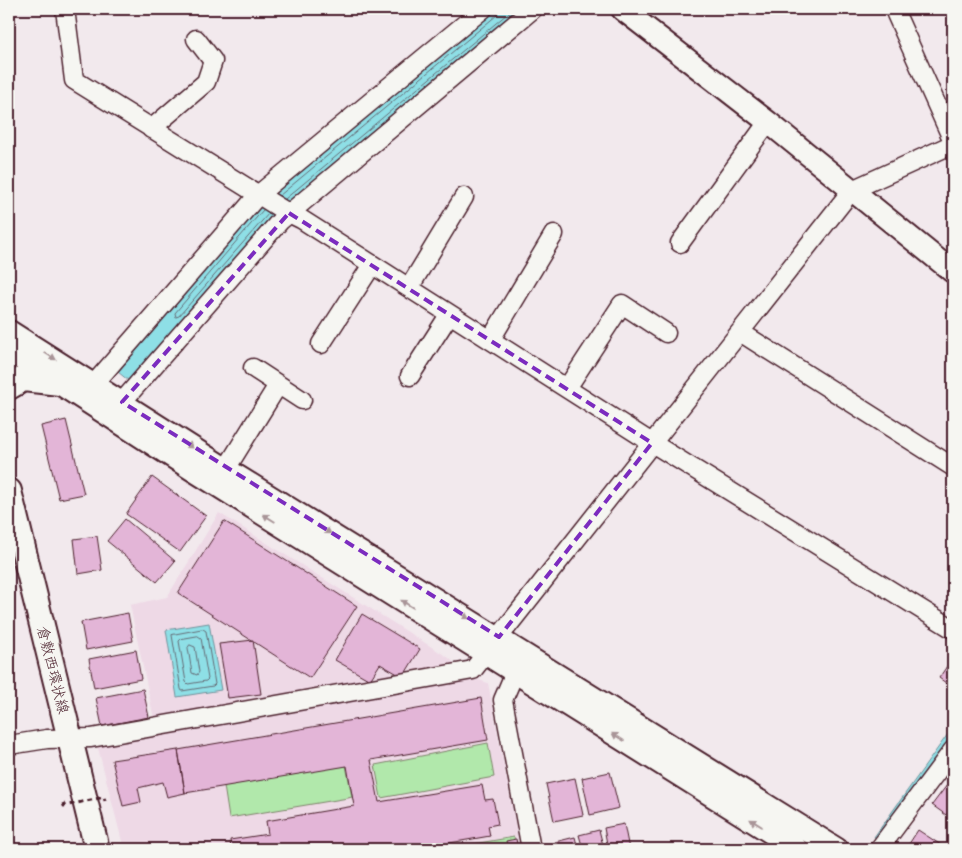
<svg xmlns="http://www.w3.org/2000/svg" width="962" height="858" font-family="'Comic Neue','Klee One',sans-serif">
<style>
.built{fill:#eed9e6}
.green{fill:#b1e8ab;stroke:#7e846b}
.water{fill:#8edfe6;stroke:#73929b}
.lines{fill:none;stroke-linecap:round;stroke-linejoin:round}
.shore{stroke:#656c76;stroke-width:1}
.building{fill:#e3b5d7;stroke:#4a1f2b}
.minor-casing{stroke:#4a1f2b;stroke-width:21}
.tertiary-casing{stroke:#4a1f2b;stroke-width:25}
.secondary-casing{stroke:#4a1f2b;stroke-width:28}
.minor{stroke:#f6f6f2;stroke-width:18}
.tertiary{stroke:#f6f6f2;stroke-width:21}
.secondary{stroke:#f6f6f2;stroke-width:24}
.path-bridge{stroke:#4a1f2b;stroke-width:3;stroke-dasharray:5 4;stroke-linecap:butt}
.oneway{fill:#a99598}
.marked{fill:none;stroke:#7b2cbf;stroke-width:4;stroke-dasharray:10 6;stroke-linejoin:round}
.labels{text-anchor:middle;stroke-width:4.5;stroke-linejoin:round;paint-order:stroke}
.street-label{font-size:15px;fill:#4a1f2b;stroke:#f6f6f2}
</style>
<rect width="100%" height="100%" fill="#f2e9ed"/>
<filter id="ink" filterUnits="userSpaceOnUse"><feTurbulence type="fractalNoise" baseFrequency=".02" numOctaves="2"/><feDisplacementMap in="SourceGraphic" scale="10" xChannelSelector="R" yChannelSelector="G"/><feConvolveMatrix kernelMatrix="1 2 1 2 8 2 1 2 1" color-interpolation-filters="sRGB"/></filter>
<g filter="url(#ink)">
<path class="built" d="M 219,513 L 449,658 L 470,677 L 488,683 L 520,849 L 124,849 L 97,744 L 157,733 L 130,605 L 167,597 Z"/>
<path class="green" d="M 488,743 L 494,777 L 381,798 L 375,765 Z
M 346,765 L 352,797 L 348,798 L 229,818 L 224,786 Z
M 514,837 L 516,849 L 444,849 Z"/>
<path class="water" d="M 497,9 L 521,9 L 289,203 L 129,381 L 118,372 L 260,206 Z
M 209,623 L 221,690 L 177,697 L 166,630 Z
M 953,727 L 953,745 L 882,841 L 874,837 Z"/>
<g class="lines">
<path class="shore" d="M 279,196 L 497,15 L 500,9
M 285,199 L 513,9
M 263,210 L 175,313 L 176,317 L 179,316 L 269,213
M 203,629 L 206,631 L 215,684 L 213,686 L 182,691 L 181,689 L 172,635 Z
M 198,636 L 201,638 L 208,679 L 206,681 L 188,684 L 186,682 L 179,641 L 181,639 Z
M 190,645 L 195,647 L 199,672 L 197,675 L 192,673 L 188,648 Z"/>
</g>
<path class="building" d="M 66,420 L 84,494 L 59,499 L 41,426 Z
M 152,477 L 206,516 L 180,552 L 126,514 Z
M 125,519 L 175,561 L 157,582 L 107,541 Z
M 224,521 L 357,606 L 310,678 L 178,593 Z
M 97,536 L 102,570 L 78,574 L 74,539 Z
M 128,613 L 133,641 L 86,650 L 81,622 Z
M 362,614 L 420,649 L 403,677 L 380,664 L 370,680 L 335,660 Z
M 253,640 L 261,694 L 228,698 L 219,644 Z
M 136,650 L 141,679 L 94,688 L 89,659 Z
M 953,657 L 953,688 L 939,678 Z
M 143,689 L 149,717 L 102,726 L 96,698 Z
M 481,698 L 488,740 L 371,760 L 379,802 L 482,785 L 485,800 L 493,799 L 498,824 L 488,826 L 490,836 L 415,849 L 231,849 L 230,840 L 268,834 L 266,821 L 354,806 L 347,766 L 185,793 L 178,750 Z
M 178,750 L 185,793 L 167,797 L 163,782 L 138,788 L 141,802 L 123,806 L 112,760 Z
M 610,772 L 619,808 L 590,815 L 582,778 Z
M 953,777 L 953,805 L 946,815 L 932,805 Z
M 575,778 L 583,815 L 554,821 L 546,784 Z
M 624,824 L 629,849 L 608,849 L 604,828 Z
M 599,830 L 604,849 L 583,849 L 579,835 Z
M 918,830 L 947,849 L 911,849 L 907,847 Z
M 575,837 L 578,849 L 557,849 L 555,842 Z
M 516,839 L 518,849 L 508,849 L 506,841 Z"/>
<g class="lines">
<defs>
<path id="minor" d="M 65,9 L 74,80 L 283,210 L 301,219 L 652,443 L 953,629
M 896,9 L 896,14 L 953,141
M 151,129 L 206,82 L 213,61 L 196,39
M 680,243 L 768,122
M 409,288 L 464,197
M 740,332 L 953,467
M 491,339 L 554,234
M 321,344 L 372,265
M 253,368 L 302,400
M 410,376 L 449,315
M 94,384 L 259,194 L 483,9
M 567,388 L 622,304 L 666,333
M 122,402 L 280,221 L 533,9
M 226,469 L 278,385
M 515,672 L 503,700 L 531,849
M 9,745 L 47,739 L 91,738 L 473,670 L 852,190 L 953,144
M 879,849 L 953,750"/>
<path id="tertiary" d="M 622,9 L 768,122 L 953,272
M 9,331 L 226,469 L 837,849
M 9,351 L 191,469 L 797,849"/>
<path id="secondary" d="M 9,387 L 23,379 L 60,383
M 9,491 L 97,849"/>
</defs>
<use href="#minor" class="minor-casing"/>
<use href="#tertiary" class="tertiary-casing"/>
<use href="#secondary" class="secondary-casing"/>
<use href="#minor" class="minor"/>
<use href="#tertiary" class="tertiary"/>
<use href="#secondary" class="secondary"/>
<path class="path-bridge" d="M 63,803 L 64,806 L 104,797 L 105,801"/>
</g>
<defs><path id="oneway-solid" d="M-6-.8H1V-3.2L6.5 0L1 3.2V.8H-6Z" transform="scale(1.25)"/></defs>
<g class="oneway">
<use href="#oneway-solid" transform="translate(50 356) rotate(32)"/>
<use href="#oneway-solid" transform="translate(187 444) rotate(33)"/>
<use href="#oneway-solid" transform="translate(269 518) rotate(-148)"/>
<use href="#oneway-solid" transform="translate(325 530) rotate(32)"/>
<use href="#oneway-solid" transform="translate(407 604) rotate(-148)"/>
<use href="#oneway-solid" transform="translate(463 615) rotate(32)"/>
<use href="#oneway-solid" transform="translate(618 737) rotate(-148)"/>
<use href="#oneway-solid" transform="translate(756 823) rotate(-148)"/>
</g>
</g>
<path class="marked" d="M 289,213 L 652,443 L 499,637 L 122,402 Z"/>
<g class="labels">
<g class="street-label">
<text transform="translate(53 670) rotate(76)" y="5">倉敷西環状線</text>
</g>
</g>
<rect width="962" height="858" fill="none" stroke="#f6f6f2" stroke-width="30"/>
<rect x="15" y="15" width="932" height="828" fill="none" stroke="#4a1f2b" stroke-width="2" filter="url(#ink)"/>
</svg>
